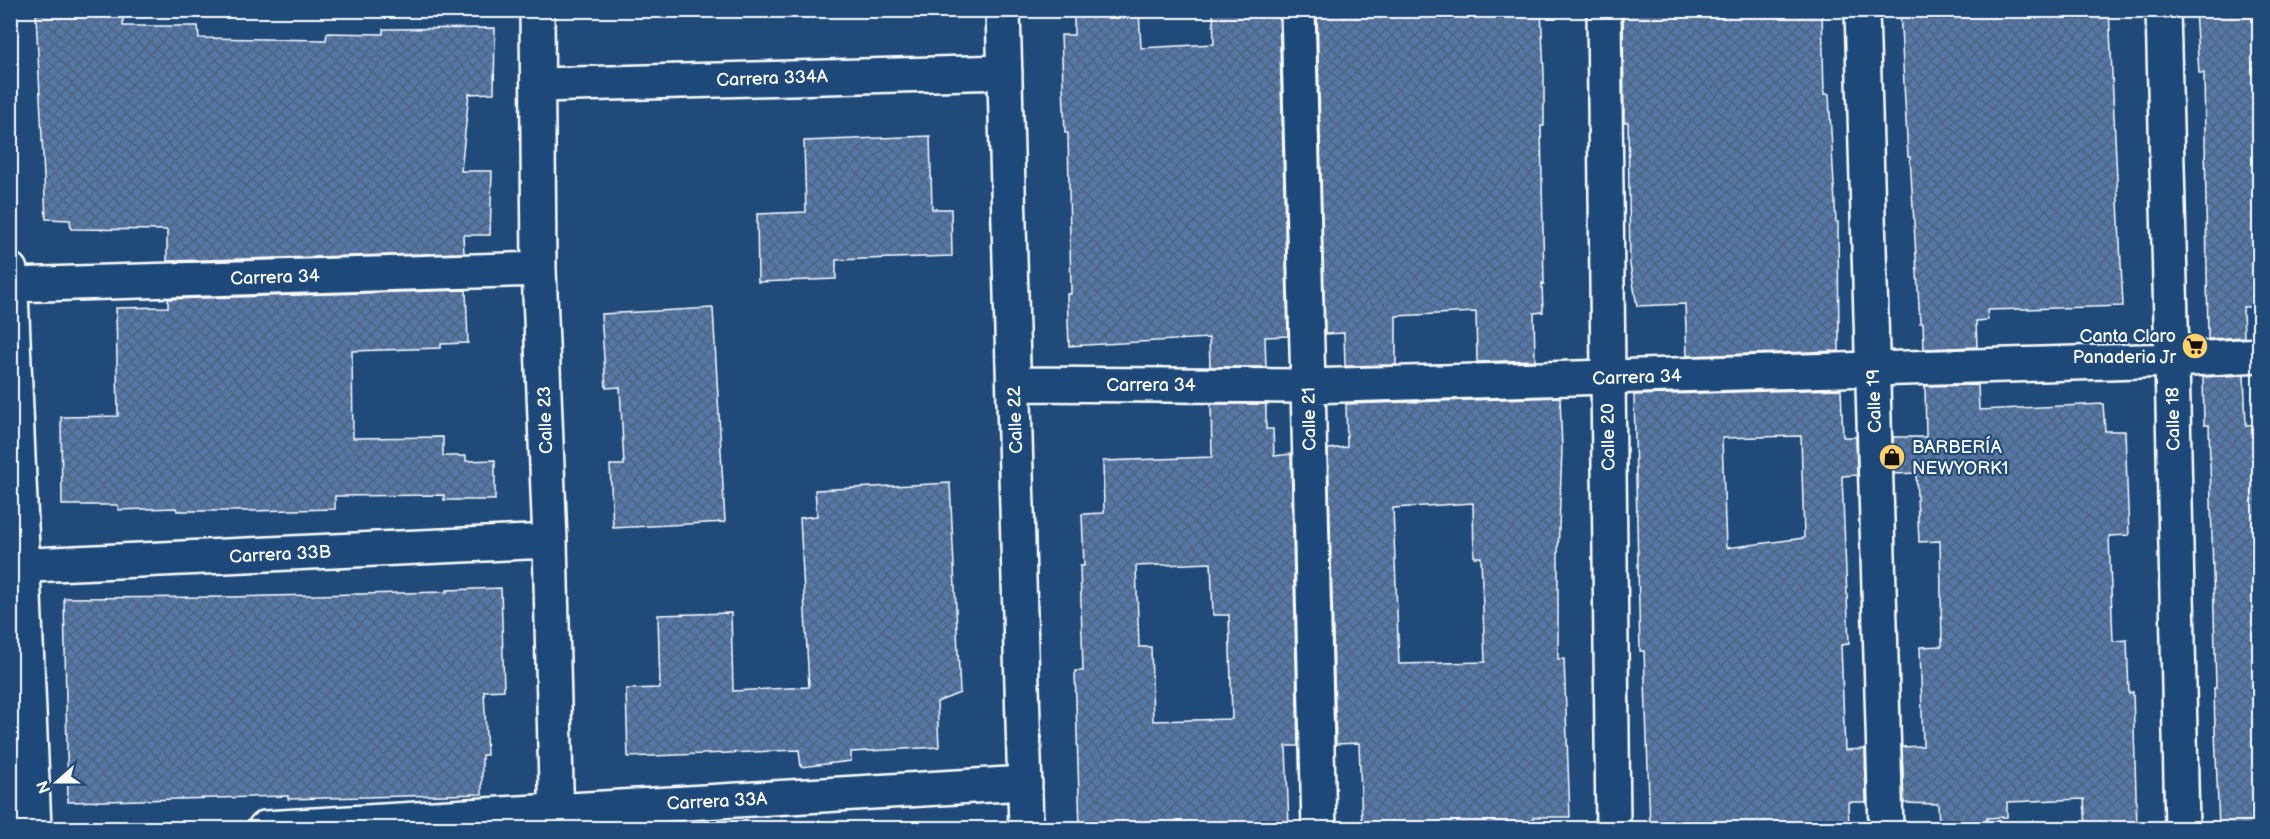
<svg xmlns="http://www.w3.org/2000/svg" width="2270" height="839" font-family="'Balsamiq Sans',sans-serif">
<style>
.building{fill:url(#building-cross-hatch);stroke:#fff;stroke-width:1.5;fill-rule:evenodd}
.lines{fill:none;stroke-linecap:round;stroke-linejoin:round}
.minor-casing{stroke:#fff;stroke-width:38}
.tertiary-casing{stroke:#fff;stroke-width:38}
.minor{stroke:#1f4a7a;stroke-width:33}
.tertiary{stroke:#1f4a7a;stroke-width:33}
.labels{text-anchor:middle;stroke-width:4.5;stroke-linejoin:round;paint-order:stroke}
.street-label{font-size:18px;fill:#fff;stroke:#1f4a7a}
.poi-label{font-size:18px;fill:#fff;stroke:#1f4a7a;text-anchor:end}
</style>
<defs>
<pattern id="building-cross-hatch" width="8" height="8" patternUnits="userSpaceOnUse" patternTransform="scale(1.5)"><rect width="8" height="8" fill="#5578a8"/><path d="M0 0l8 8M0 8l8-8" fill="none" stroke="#50627a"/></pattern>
</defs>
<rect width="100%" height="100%" fill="#1f4a7a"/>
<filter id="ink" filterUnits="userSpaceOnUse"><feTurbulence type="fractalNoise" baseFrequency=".0167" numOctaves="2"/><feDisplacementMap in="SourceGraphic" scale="12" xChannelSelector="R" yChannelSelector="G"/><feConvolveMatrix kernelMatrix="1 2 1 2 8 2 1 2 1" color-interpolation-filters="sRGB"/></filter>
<g filter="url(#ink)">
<path class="building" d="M 1074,10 L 1139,10 L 1141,48 L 1214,44 L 1213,10 L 1279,10 L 1288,336 L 1265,337 L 1266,367 L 1210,367 L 1209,338 L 1069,346 L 1067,294 L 1071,294 L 1068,133 L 1065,133 L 1061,35 L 1074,35 Z
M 1317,10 L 1541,10 L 1544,73 L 1544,126 L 1541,126 L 1544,284 L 1542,283 L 1543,312 L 1534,313 L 1535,360 L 1477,362 L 1476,312 L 1396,316 L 1396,365 L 1345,366 L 1344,333 L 1325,334 Z
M 1623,10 L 1822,10 L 1824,94 L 1829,94 L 1836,222 L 1838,222 L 1839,351 L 1687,356 L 1685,304 L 1637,306 L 1630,265 L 1628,122 L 1624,122 Z
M 1900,10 L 2109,10 L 2123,306 L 1987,310 L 1988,320 L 1976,321 L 1977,347 L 1924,349 L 1923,323 L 1920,323 L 1910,157 L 1908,157 Z
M 2195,10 L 2258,10 L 2259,307 L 2243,307 L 2244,337 L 2208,339 L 2204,73 L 2199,73 Z
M 36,14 L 123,16 L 123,26 L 198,26 L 199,38 L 326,40 L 327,33 L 383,34 L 383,29 L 495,28 L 494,93 L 469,94 L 461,171 L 492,171 L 490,235 L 463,235 L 464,253 L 167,261 L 167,230 L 71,229 L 70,220 L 46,219 Z
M 930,136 L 932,209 L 951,209 L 952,256 L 836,260 L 836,279 L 758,282 L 757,214 L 806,212 L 804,141 Z
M 466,290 L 468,343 L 441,344 L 441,348 L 352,351 L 353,438 L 443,437 L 443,456 L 466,456 L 466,461 L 495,460 L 495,500 L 444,500 L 444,495 L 335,496 L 335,509 L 251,511 L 177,511 L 176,508 L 118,510 L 118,505 L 62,505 L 61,417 L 118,416 L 116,308 L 168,307 L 168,299 Z
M 713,308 L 725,522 L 613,528 L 610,465 L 624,465 L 620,387 L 606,388 L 601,314 Z
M 2244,375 L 2246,425 L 2259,424 L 2259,828 L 2219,828 L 2215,731 L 2214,688 L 2216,688 L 2209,425 L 2204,425 L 2203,377 Z
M 1978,385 L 1979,410 L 2103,404 L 2105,431 L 2125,431 L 2129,535 L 2109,536 L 2113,641 L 2127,640 L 2129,693 L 2133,692 L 2137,828 L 2086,828 L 2084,799 L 2007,802 L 2007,817 L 1987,818 L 1988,828 L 1939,828 L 1938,804 L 1904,803 L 1902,747 L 1923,746 L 1920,647 L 1942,646 L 1940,541 L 1919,542 L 1916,473 L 1894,474 L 1893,437 L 1926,437 L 1925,386 Z
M 1841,389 L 1843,437 L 1856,437 L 1857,475 L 1842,476 L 1849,644 L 1841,645 L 1845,750 L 1865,749 L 1866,802 L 1848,802 L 1849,828 L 1650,828 L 1644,651 L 1640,651 L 1634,395 ZM 1801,436 L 1804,538 L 1726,548 L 1722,438 Z
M 1560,397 L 1562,449 L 1558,554 L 1558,659 L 1564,659 L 1570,817 L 1533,817 L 1533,828 L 1371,828 L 1371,823 L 1362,823 L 1359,743 L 1336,744 L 1328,449 L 1347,447 L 1346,404 ZM 1473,503 L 1474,557 L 1481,557 L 1485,662 L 1399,664 L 1393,508 Z
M 1211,404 L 1266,404 L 1266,429 L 1273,429 L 1274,456 L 1291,454 L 1298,746 L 1286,746 L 1289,828 L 1227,828 L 1227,824 L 1080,828 L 1075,671 L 1083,671 L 1080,566 L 1084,566 L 1082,514 L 1104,513 L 1103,461 L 1212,457 ZM 1211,563 L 1213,615 L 1229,615 L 1232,719 L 1153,721 L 1151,647 L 1139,647 L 1136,566 Z
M 950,483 L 960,693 L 937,702 L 939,747 L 851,752 L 851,761 L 801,767 L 799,750 L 628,757 L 626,689 L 660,688 L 658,615 L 731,613 L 733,691 L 809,687 L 800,518 L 817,516 L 815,490 Z
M 501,588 L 504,690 L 484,691 L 487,755 L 482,755 L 482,794 L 288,799 L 288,796 L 68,802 L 64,598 L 228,597 L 447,592 L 447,590 Z"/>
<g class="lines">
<defs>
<path id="minor" d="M 537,10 L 539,269 L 550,541 L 557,828
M 1003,10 L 1026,828
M 1604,10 L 1613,828
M 1862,10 L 1886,828
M 539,85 L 1005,72
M 10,270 L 34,828
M 10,285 L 539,269
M 1014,384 L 1308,386 L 1298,10
M 10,566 L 550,541
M 265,828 L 1025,783
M 2182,828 L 2172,360 L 2260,355"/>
<path id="tertiary" d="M 1319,828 L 1308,386 L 2172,360 L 2163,10"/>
</defs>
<use href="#minor" class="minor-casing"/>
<use href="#tertiary" class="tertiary-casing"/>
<use href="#minor" class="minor"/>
<use href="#tertiary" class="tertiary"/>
</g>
</g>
<defs>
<symbol id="supermarket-disc" viewBox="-11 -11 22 22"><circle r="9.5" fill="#ffd166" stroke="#1f4a7a"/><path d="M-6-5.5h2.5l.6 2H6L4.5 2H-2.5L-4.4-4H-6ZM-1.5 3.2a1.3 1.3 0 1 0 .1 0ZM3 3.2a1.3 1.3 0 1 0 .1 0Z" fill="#111"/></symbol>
<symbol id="shop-disc" viewBox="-11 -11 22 22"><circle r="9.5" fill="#ffd166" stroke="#1f4a7a"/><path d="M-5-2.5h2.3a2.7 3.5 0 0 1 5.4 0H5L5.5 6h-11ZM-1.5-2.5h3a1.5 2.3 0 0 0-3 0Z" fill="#111"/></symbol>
</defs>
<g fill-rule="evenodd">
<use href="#supermarket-disc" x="2180" y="331" width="30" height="30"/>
<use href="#shop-disc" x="1877" y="442" width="30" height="30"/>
</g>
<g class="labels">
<g class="street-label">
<text transform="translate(772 78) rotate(-2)" y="6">Carrera 334A</text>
<text transform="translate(275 277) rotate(-2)" y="6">Carrera 34</text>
<text transform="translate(1637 377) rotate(-2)" y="6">Carrera 34</text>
<text x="1151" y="391">Carrera 34</text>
<text transform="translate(1874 401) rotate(-92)" y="6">Calle 19</text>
<text transform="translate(1309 419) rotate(-91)" y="6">Calle 21</text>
<text transform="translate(2173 419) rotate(-91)" y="6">Calle 18</text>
<text transform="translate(545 420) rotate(-92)" y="6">Calle 23</text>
<text transform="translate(1015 420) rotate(-92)" y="6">Calle 22</text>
<text transform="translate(1608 437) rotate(-91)" y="6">Calle 20</text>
<text transform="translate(280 554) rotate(-3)" y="6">Carrera 33B</text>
<text transform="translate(717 801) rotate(-3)" y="6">Carrera 33A</text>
</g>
<g class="poi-label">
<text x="2176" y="342">Canta Claro<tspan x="2176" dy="21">Panaderia Jr</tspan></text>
<text x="1912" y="453" text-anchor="start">BARBERÍA<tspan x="1912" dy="21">NEWYORK1</tspan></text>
</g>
</g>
<rect width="2270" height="839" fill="none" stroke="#1f4a7a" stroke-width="36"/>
<rect x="18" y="18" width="2234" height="803" fill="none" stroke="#fff" stroke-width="2" filter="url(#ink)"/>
<g transform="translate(57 782) rotate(249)" stroke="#1f4a7a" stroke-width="4.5" paint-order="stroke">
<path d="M0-4.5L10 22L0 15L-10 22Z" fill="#ffffff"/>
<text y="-9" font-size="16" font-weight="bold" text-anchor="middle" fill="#ffffff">N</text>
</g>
</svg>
